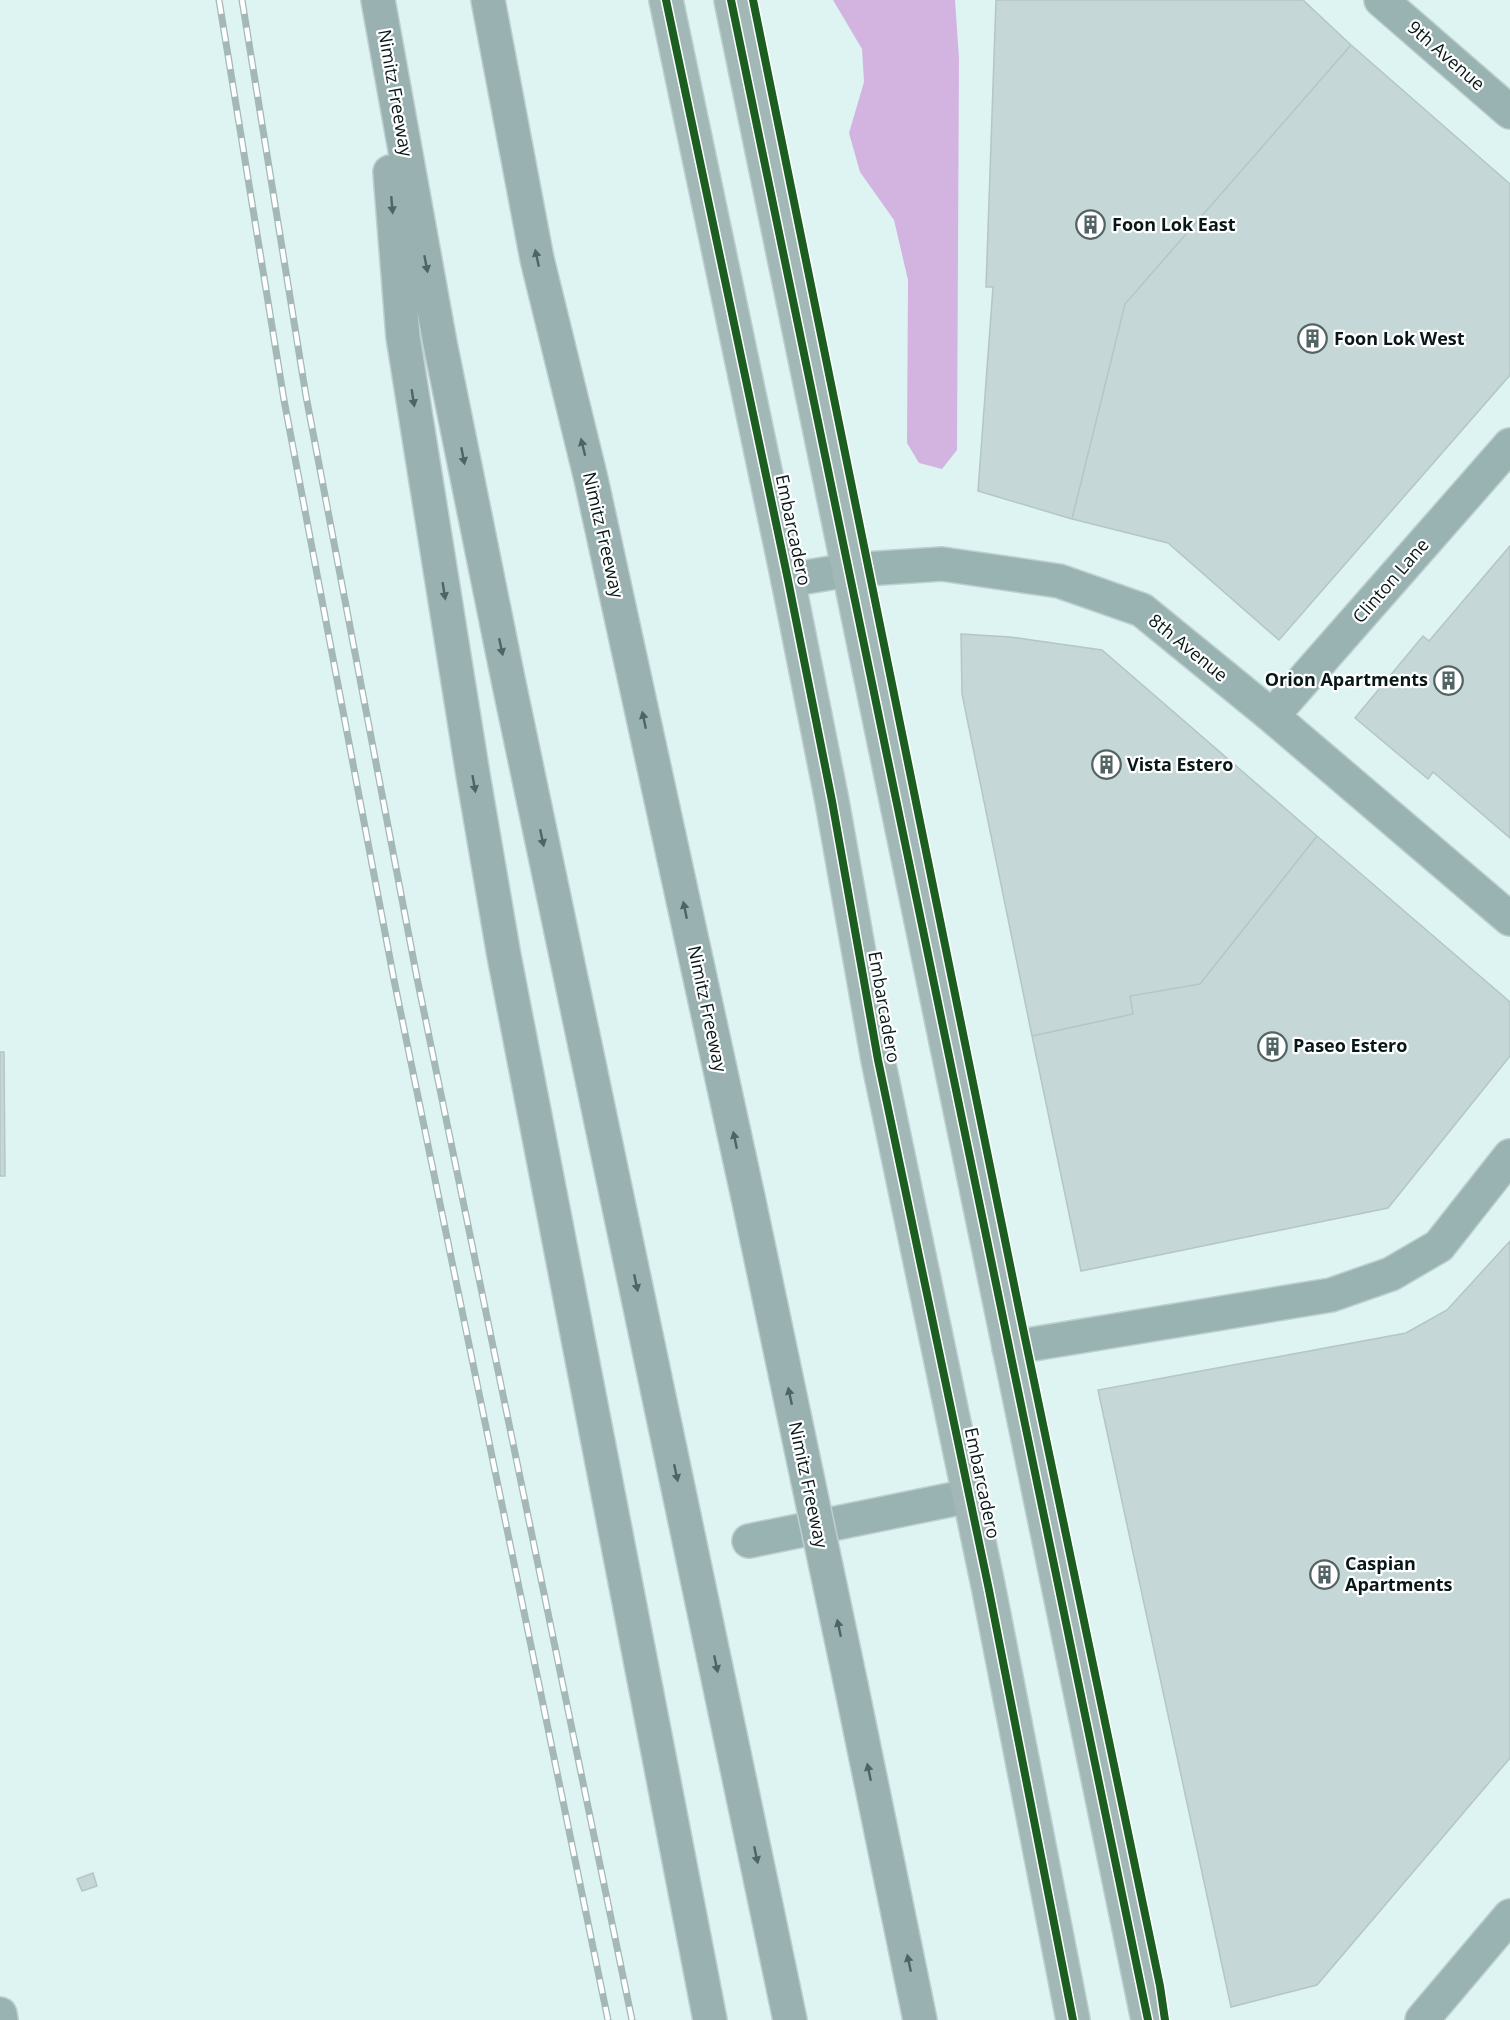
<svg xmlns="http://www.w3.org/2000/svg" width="1510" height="2020" font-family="'Open Sans',sans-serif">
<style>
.water{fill:#d3b4e0}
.building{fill:#c6d7d7;stroke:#b4c6c5;stroke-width:1.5}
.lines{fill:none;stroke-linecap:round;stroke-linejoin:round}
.minor-casing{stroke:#bdcfce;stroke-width:36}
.major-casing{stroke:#bdcfce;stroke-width:36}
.highway-casing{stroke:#bdcfce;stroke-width:36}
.minor{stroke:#99b3b2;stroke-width:33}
.major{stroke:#a1b8b7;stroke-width:33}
.highway{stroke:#99b2b1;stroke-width:33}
.rail-casing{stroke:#a4b8b8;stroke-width:7}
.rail{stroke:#fff;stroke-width:4.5;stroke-dasharray:14;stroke-linecap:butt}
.highway-bridge-casing{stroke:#bdcfce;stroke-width:36;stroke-linecap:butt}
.highway-bridge{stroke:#99b2b1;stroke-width:33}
.cycleway-casing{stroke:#fff;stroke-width:11}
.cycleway{stroke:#1b5e20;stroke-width:8}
.oneway{fill:#506464}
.labels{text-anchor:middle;stroke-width:4.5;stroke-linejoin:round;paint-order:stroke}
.street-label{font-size:18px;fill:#081717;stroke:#fff}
.poi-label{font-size:18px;font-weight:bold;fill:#081717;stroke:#fff;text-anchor:start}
</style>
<rect width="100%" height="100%" fill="#ddf4f3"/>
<path class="water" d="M 833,0 L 955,0 L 959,58 L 957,450 L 942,469 L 919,463 L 907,443 L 908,280 L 894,220 L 860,172 L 849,133 L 864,82 L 862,49 Z"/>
<path class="building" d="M 996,0 L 1303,0 L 1351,45 L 1125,304 L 1072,519 L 978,491 L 993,287 L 986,287 Z
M 1351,45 L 1510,184 L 1510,375 L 1279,640 L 1168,543 L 1072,519 L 1125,304 Z
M 1510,546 L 1510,838 L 1433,772 L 1428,779 L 1355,718 L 1423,636 L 1429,641 Z
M 961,634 L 1010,637 L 1102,650 L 1317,836 L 1200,984 L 1130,996 L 1133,1014 L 1032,1036 L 962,694 Z
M 1317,836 L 1510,1002 L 1510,1056 L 1388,1208 L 1081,1271 L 1032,1036 L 1133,1014 L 1130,996 L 1200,984 Z
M 0,1052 L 4,1052 L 5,1176 L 0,1176 Z
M 1510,1241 L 1510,1758 L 1317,1985 L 1231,2007 L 1098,1390 L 1406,1333 L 1447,1310 Z
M 93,1873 L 97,1886 L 82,1891 L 77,1879 Z"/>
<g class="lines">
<defs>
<path id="minor" d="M 1381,0 L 1510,112
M 788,580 L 849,570 L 942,564 L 1059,581 L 1142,610 L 1272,716 L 1510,919
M 1272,716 L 1510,445
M 1009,1348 L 1331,1295 L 1391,1274 L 1439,1246 L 1510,1156
M 749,1541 L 969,1496
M 0,2014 L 1,2020
M 1422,2020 L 1510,1916"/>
<path id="major" d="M 666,0 L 788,580 L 832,801 L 878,1060 L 989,1590 L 1073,2020
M 731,0 L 1148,2020"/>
<path id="highway" d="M 378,0 L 440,343 L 508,679 L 790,2020
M 488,0 L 537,259 L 591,479 L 748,1197
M 390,172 L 403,337 L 473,775 L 504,956 L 710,2020
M 851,1685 L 920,2020"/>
</defs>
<use href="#minor" class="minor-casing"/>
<use href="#major" class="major-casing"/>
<use href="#highway" class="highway-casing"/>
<use href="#minor" class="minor"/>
<use href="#major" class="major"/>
<use href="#highway" class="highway"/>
<defs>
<path id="rail" d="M 219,0 L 284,400 L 394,980 L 608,2020
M 242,0 L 306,396 L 417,978 L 632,2020"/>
</defs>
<use href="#rail" class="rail-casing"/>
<use href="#rail" class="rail"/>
<defs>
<path id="highway-bridge" d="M 748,1197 L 851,1685"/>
</defs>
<use href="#highway-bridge" class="highway-bridge-casing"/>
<use href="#highway-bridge" class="highway-bridge"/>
<defs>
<path id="cycleway" d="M 666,0 L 788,580 L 832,801 L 878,1060 L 989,1590 L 1073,2020
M 731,0 L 1148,2020
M 753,0 L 1020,1314 L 1160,1986 L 1165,2020"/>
</defs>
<use href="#cycleway" class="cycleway-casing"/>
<use href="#cycleway" class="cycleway"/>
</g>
<defs><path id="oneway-solid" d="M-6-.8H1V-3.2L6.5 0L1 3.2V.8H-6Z" transform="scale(1.5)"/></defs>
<g class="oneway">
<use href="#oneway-solid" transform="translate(392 205) rotate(85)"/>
<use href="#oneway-solid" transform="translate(537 258) rotate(-102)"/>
<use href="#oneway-solid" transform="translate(426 264) rotate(79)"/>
<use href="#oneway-solid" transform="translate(413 398) rotate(81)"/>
<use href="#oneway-solid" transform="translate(583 447) rotate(-104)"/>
<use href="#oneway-solid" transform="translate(463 456) rotate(79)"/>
<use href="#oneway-solid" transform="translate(444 591) rotate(81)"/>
<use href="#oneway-solid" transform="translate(501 647) rotate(78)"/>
<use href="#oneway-solid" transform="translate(644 720) rotate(-102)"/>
<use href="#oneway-solid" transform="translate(474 784) rotate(80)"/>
<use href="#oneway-solid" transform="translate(542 838) rotate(78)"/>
<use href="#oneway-solid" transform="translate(685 910) rotate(-102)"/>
<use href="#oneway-solid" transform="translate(735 1140) rotate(-102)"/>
<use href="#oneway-solid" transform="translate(636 1283) rotate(78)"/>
<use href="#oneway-solid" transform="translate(790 1396) rotate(-102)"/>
<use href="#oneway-solid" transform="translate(676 1473) rotate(78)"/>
<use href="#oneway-solid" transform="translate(839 1628) rotate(-102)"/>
<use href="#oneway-solid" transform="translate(716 1664) rotate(78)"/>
<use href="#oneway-solid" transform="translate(869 1772) rotate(-102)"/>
<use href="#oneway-solid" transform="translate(756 1855) rotate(78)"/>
<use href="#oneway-solid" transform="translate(909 1963) rotate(-102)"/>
</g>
<defs>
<symbol id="building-ring" viewBox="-11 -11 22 22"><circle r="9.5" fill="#fff" stroke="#536464" stroke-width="1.5"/><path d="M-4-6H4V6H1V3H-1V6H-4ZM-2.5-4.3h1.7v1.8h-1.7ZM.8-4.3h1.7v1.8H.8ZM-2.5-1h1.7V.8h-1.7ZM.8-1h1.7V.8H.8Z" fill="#536464"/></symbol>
</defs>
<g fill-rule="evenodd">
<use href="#building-ring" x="1074" y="208" width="33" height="33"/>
<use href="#building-ring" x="1296" y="322" width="33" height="33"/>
<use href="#building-ring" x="1432" y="664" width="33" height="33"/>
<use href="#building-ring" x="1090" y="748" width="33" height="33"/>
<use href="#building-ring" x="1256" y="1030" width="33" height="33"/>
<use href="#building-ring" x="1308" y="1558" width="33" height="33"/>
</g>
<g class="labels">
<g class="street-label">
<text transform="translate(1446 56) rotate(41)" y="6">9th Avenue</text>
<text transform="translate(395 93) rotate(80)" y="6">Nimitz Freeway</text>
<text transform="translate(793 530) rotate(78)" y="6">Embarcadero</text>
<text transform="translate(603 535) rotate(77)" y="6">Nimitz Freeway</text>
<text transform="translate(1391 581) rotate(-49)" y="6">Clinton Lane</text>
<text transform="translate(1188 648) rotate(39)" y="6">8th Avenue</text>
<text transform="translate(884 1007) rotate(80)" y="6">Embarcadero</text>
<text transform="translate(707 1009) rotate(78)" y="6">Nimitz Freeway</text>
<text transform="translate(982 1483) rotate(78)" y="6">Embarcadero</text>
<text transform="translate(808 1485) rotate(78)" y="6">Nimitz Freeway</text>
</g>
<g class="poi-label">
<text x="1112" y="231">Foon Lok East</text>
<text x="1334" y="345">Foon Lok West</text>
<text x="1428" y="686" text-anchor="end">Orion Apartments</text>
<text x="1127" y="771">Vista Estero</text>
<text x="1293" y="1052">Paseo Estero</text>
<text x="1345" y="1570">Caspian<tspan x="1345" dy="21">Apartments</tspan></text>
</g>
</g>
</svg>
